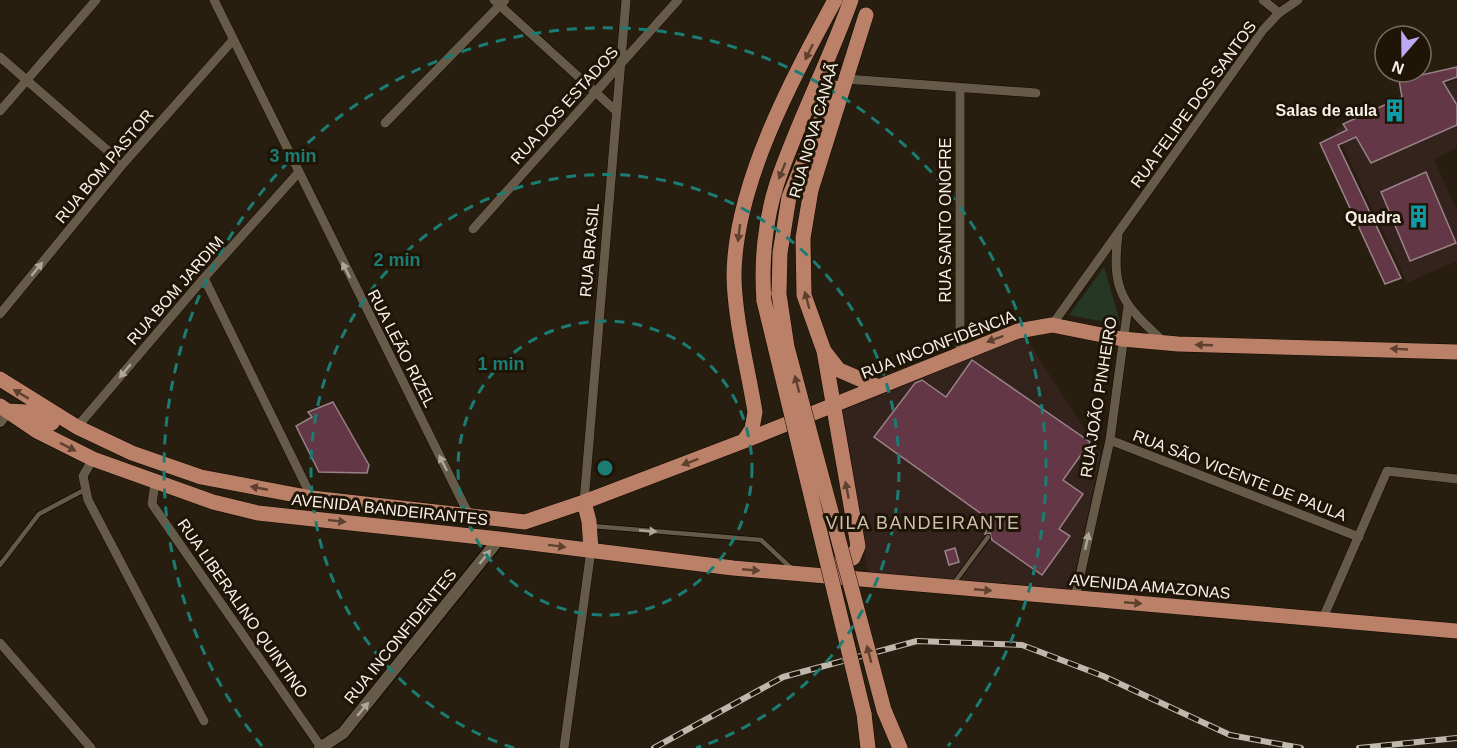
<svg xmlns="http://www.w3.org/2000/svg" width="1457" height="748" font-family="Helvetica,sans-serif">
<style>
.education{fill:#34221c}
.green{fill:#263724}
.building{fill:#633745;stroke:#998288;stroke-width:1.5}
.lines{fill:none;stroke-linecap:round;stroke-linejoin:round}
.service-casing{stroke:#110800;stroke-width:6}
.minor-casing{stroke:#110800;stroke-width:10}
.tertiary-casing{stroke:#110800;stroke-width:14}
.primary-casing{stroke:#110800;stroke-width:16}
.service{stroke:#665a49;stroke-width:4.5}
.minor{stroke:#665a49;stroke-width:9}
.tertiary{stroke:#665a49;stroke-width:12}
.primary{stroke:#ba8068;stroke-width:15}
.rail-casing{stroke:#c0b8ac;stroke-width:6}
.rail{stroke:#1f1507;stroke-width:4;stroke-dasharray:11;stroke-linecap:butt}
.primary-bridge-casing{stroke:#110800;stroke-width:16;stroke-linecap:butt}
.primary-bridge{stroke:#ba8068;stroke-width:15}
.oneway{fill:#5d402e}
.oneway2{fill:#afa698}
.ring{fill:none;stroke:#1b7c74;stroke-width:3;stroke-dasharray:10 8}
.labels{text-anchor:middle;stroke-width:6;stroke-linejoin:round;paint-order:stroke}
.street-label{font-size:16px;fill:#f8f1e7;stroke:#1f1507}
.poi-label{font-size:16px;font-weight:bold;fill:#f8f1e7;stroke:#1f1507;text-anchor:end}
.neighbourhood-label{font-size:18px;letter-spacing:1.5px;fill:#cec0ae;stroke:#1f1507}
.centre{fill:#1b7c74;stroke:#1f1507;stroke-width:3}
.ring-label{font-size:18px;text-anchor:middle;font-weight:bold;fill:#1b7c74;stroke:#1f1507;stroke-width:6;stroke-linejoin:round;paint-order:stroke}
</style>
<rect width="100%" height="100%" fill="#281e0f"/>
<path class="education" d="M 1457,80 L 1457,147 L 1434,160 L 1457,211 L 1457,261 L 1407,283 L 1335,129 Z
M 1025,337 L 1101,454 L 1071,592 L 868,573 L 838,405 Z"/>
<path class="green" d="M 1104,267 L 1121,325 L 1069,315 Z"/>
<path class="building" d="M 1457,67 L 1457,77 L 1443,82 L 1457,105 L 1457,125 L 1371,163 L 1356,137 L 1338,145 L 1401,278 L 1385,284 L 1320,143 L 1347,130 L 1343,124 L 1402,97 L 1399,80 Z
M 1426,172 L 1456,243 L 1410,261 L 1381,192 Z
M 972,360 L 1090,442 L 1063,480 L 1083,494 L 1059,529 L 1070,536 L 1042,575 L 992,540 L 990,533 L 985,534 L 990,520 L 874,437 L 915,383 L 922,380 L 946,397 Z
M 333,402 L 369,465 L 367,473 L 319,472 L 296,426 L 312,417 L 308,412 Z
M 955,548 L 959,562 L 949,565 L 945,551 Z"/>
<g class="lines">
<defs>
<path id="service" d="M 592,526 L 761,540 L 791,568
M 0,565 L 39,514 L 86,489
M 954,583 L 988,537"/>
<path id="minor" d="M 214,0 L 469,515
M 494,0 L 615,110
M 1263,0 L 1279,13
M 0,57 L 123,164
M 846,79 L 1036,93
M 0,111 L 96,0
M 385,123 L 505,0
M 473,229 L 678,0
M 1118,235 C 1111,292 1123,304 1164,342
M 204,278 L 312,498
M 0,314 L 123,164 L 233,40
M 1052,325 L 1263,30 L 1279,13 L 1298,0
M 960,353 L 960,88
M 77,427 L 204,278 L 298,173
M 1110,440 L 1359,537
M 93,459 L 83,476 L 88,500 L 204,721
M 155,483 L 152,504 L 321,747
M 584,502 L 626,0
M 1075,598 L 1110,440 L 1128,306
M 1323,618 L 1387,471 L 1457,479
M 0,643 L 91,748
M 564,748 L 591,550"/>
<path id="tertiary" d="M 0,421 L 7,411
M 320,748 L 343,733 L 499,539"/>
<path id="primary" d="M 779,294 L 780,253 L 789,197 L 834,88
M 764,301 C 761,263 765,220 777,183 C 798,121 829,62 851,0
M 825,352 L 839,370 L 876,386
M 0,379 L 77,427 L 132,453 L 201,477 L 312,498 L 525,522 L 584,502 L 744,441 L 1018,331 L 1052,325 L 1122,339 L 1178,344 L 1457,352
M 0,406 L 37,431 L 93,459 L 213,502 L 258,513 L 499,539 L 733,568 L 1457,631
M 7,411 L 27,412 L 52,423
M 744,441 L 752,429 L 755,412 C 748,368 735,322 734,277 C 734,186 792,79 835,0
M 584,502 L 589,521 L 591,550
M 833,566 L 853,558 L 858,546 L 824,351 L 804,295 L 803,238 L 811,190 L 866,15
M 884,710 L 900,748
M 864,714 L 868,748"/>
</defs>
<use href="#service" class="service-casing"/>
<use href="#minor" class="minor-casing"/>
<use href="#tertiary" class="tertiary-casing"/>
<use href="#primary" class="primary-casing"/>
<use href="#service" class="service"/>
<use href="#minor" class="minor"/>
<use href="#tertiary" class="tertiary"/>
<use href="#primary" class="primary"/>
<defs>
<path id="rail" d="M 654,748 L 783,677 L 917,641 L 1022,645 L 1103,676 L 1230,735 L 1301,748
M 1359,748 L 1457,738"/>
</defs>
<use href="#rail" class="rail-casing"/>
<use href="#rail" class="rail"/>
<defs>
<path id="primary-bridge" d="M 779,294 L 787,347 L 884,710
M 764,301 L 864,714"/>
</defs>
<use href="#primary-bridge" class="primary-bridge-casing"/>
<use href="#primary-bridge" class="primary-bridge"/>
</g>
<defs><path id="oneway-solid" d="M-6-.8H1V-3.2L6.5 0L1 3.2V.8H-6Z" transform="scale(1.5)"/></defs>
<g class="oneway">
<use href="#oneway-solid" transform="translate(809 52) rotate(116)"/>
<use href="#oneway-solid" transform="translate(782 171) rotate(112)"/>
<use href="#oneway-solid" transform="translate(739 233) rotate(97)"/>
<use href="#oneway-solid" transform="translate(807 300) rotate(-105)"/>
<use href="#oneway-solid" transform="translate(995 339) rotate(159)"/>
<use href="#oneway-solid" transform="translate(1204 345) rotate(-178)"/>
<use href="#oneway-solid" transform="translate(1399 349) rotate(-177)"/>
<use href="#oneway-solid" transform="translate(797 384) rotate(-105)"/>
<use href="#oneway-solid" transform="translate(21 394) rotate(-149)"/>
<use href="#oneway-solid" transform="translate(68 447) rotate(27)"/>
<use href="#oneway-solid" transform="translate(690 462) rotate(159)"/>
<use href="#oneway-solid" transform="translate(259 488) rotate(-169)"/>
<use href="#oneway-solid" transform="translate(847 490) rotate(-101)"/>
<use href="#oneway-solid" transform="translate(337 521) rotate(6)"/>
<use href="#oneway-solid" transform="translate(557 546) rotate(7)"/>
<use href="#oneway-solid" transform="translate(751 570) rotate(5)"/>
<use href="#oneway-solid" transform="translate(983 590) rotate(5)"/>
<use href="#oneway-solid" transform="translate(1133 603) rotate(5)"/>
<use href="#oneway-solid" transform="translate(869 654) rotate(-105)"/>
</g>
<g class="oneway2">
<use href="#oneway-solid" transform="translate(37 269) rotate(-51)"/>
<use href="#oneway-solid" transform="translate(346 270) rotate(-117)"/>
<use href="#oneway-solid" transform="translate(125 371) rotate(130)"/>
<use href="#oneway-solid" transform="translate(443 463) rotate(-117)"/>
<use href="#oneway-solid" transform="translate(648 531) rotate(5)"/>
<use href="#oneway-solid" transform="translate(1087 541) rotate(-78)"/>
<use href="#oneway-solid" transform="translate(485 557) rotate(-52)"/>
<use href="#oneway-solid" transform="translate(363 709) rotate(-50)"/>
</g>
<g class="ring">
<circle cx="605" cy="468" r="147"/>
<path d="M514 748A294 294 0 1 1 696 748"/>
<path d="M262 746A441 441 0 1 1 948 746"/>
</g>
<defs>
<symbol id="building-bare" viewBox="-9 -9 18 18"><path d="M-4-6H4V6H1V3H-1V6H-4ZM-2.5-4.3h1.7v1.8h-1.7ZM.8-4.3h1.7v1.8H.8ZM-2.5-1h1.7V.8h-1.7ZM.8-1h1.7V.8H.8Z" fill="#0f9aa8" stroke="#1f1507" stroke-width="2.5" paint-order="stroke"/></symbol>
</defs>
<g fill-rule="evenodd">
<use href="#building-bare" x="1378" y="94" width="33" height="33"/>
<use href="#building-bare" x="1402" y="200" width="33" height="33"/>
</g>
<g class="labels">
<g class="street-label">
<text transform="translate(1193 104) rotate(-54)" y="6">RUA FELIPE DOS SANTOS</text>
<text transform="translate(564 105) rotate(-48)" y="6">RUA DOS ESTADOS</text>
<text transform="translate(813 130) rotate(-74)" y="6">RUA NOVA CANAÃ</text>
<text transform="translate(104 166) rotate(-50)" y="6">RUA BOM PASTOR</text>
<text transform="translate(945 220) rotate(-90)" y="6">RUA SANTO ONOFRE</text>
<text transform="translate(589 250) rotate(-85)" y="6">RUA BRASIL</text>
<text transform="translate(175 290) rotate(-49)" y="6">RUA BOM JARDIM</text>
<text transform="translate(938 344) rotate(-21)" y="6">RUA INCONFIDÊNCIA</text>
<text transform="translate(402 348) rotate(63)" y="6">RUA LEÃO RIZEL</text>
<text transform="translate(1098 397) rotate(-81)" y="6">RUA JOÃO PINHEIRO</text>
<text transform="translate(1240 475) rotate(21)" y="6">RUA SÃO VICENTE DE PAULA</text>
<text transform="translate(390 509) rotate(6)" y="6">AVENIDA BANDEIRANTES</text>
<text transform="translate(1150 586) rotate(5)" y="6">AVENIDA AMAZONAS</text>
<text transform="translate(243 608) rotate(55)" y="6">RUA LIBERALINO QUINTINO</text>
<text transform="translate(400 636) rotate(-51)" y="6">RUA INCONFIDENTES</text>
</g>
<g class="poi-label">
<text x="1377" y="116">Salas de aula</text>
<text x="1401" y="223">Quadra</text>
</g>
<g class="neighbourhood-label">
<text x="923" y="529">VILA BANDEIRANTE</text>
</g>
</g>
<circle cx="605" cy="468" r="9" class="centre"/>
<g class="ring-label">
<text x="293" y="162">3 min</text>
<text x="397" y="266">2 min</text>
<text x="501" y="370">1 min</text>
</g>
<g transform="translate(1403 54) rotate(200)"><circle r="28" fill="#1f1507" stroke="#766d61" stroke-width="1.5"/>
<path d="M0-4.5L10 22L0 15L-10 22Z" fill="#bcaaf5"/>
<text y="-9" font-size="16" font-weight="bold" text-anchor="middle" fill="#f8f1e7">N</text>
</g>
</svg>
